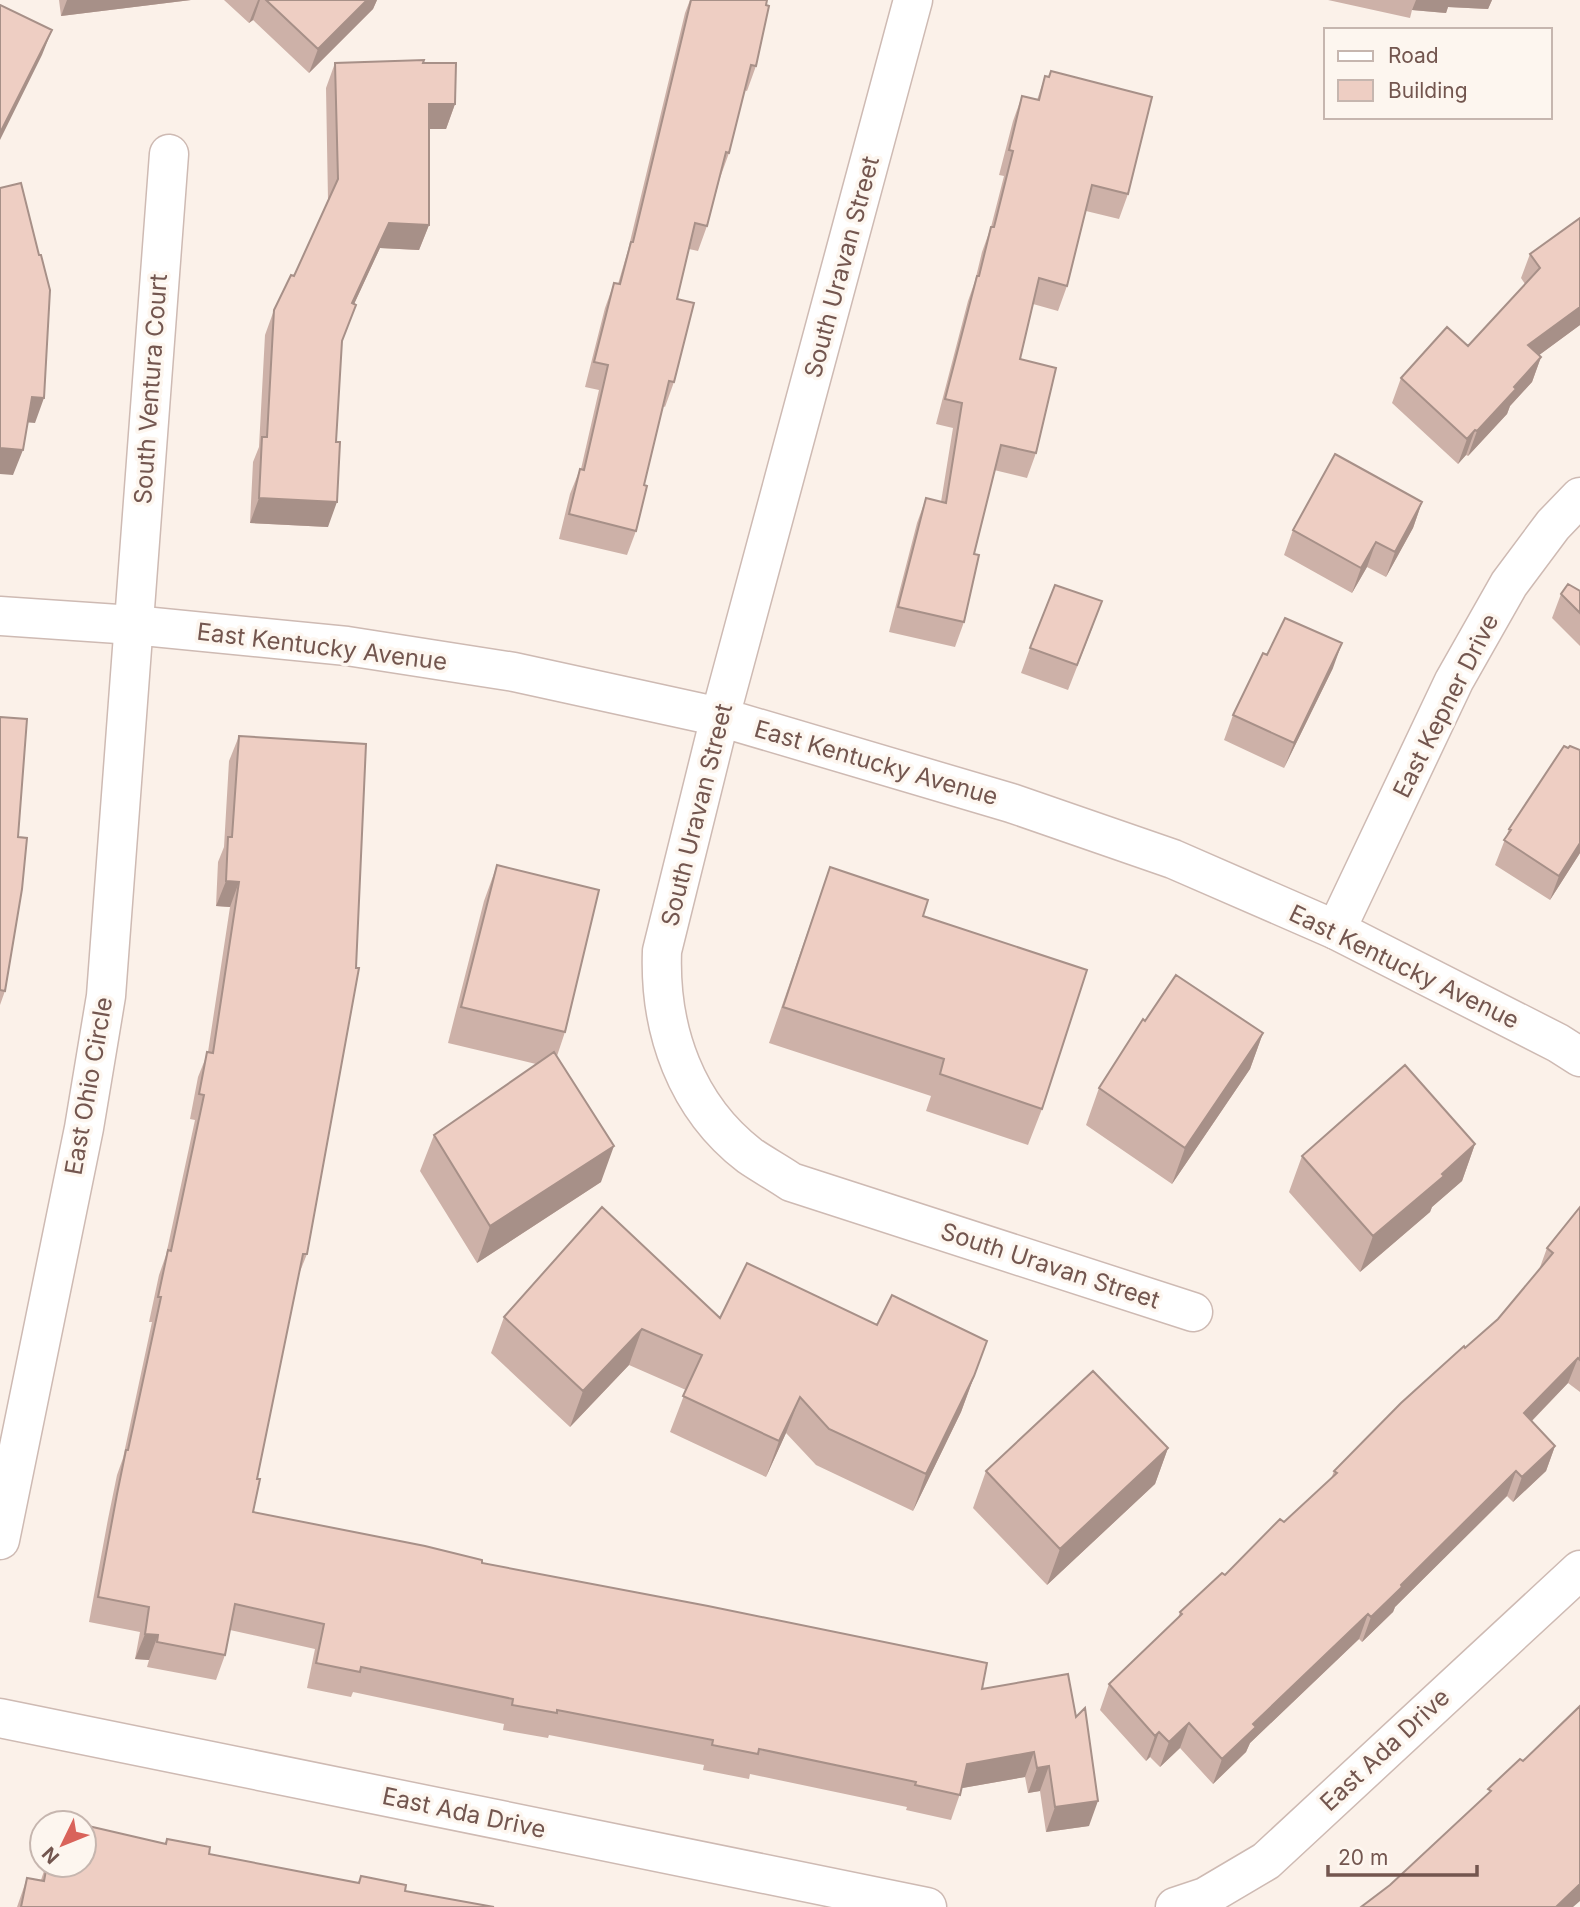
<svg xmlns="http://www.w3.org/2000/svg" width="1580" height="1907" font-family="Inter,sans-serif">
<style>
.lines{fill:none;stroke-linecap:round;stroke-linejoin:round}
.minor-casing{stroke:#cebab3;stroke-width:41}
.tertiary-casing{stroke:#cebab3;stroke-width:41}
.minor{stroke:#fff;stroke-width:38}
.tertiary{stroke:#fff;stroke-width:38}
.wall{fill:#cdb1a8}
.shaded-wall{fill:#a79088}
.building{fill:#eecec3;stroke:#a79088;stroke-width:2}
.labels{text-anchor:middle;stroke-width:7;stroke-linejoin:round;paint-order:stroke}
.street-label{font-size:24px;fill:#73564f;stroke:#fdf6ef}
</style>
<rect width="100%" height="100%" fill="#fbf1e9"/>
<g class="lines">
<defs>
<path id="minor" d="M 720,717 L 662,951 C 659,1030 686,1107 750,1156 C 763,1165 778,1173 791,1182 L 1193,1312
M 1336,930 L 1454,681 L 1509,584 L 1553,525 L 1580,497
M 0,1540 L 84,1128 L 106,996 L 169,154
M 0,1718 L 927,1907
M 1175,1907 L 1205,1897 L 1266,1861 L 1580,1570"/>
<path id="tertiary" d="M 0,616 L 133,625 L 347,646 L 514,672 L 720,717 L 1011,803 L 1173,859 L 1336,930 L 1558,1043 L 1580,1057
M 720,717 L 913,0"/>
</defs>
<use href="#minor" class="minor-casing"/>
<use href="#tertiary" class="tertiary-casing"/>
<use href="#minor" class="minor"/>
<use href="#tertiary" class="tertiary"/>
</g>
<path class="wall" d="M 59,0 L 191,0 L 61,16 Z
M 224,0 L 377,0 L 373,9 L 309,73 L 253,20 L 249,23 Z
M 690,0 L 767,0 L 756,66 L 747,91 L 744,90 L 729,153 L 720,178 L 707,226 L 698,251 L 689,249 L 677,299 L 674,382 L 665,407 L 663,406 L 644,485 L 636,531 L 627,555 L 559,539 L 570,494 L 580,469 L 581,469 L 599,390 L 585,387 L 605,308 L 614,283 L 618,284 L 628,250 L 685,13 Z
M 1328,0 L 1492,0 L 1488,9 L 1448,7 L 1446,13 L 1412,10 L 1410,18 Z
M 335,63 L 423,63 L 455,104 L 446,129 L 429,129 L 429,225 L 419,250 L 380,248 L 354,304 L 341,343 L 328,527 L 250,523 L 253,462 L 259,447 L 265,335 L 274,310 L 294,276 L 328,200 L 326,88 Z
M 1045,76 L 1128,194 L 1119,219 L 1086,211 L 1067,286 L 1058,311 L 1033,304 L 1020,359 L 1036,453 L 1027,478 L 994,470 L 974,554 L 964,622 L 955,647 L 889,632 L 917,523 L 926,498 L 941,502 L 953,428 L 936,424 L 968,301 L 975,281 L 982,252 L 991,227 L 1004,176 L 999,175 L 1013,121 L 1022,96 L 1037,100 Z
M 1580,218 L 1580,325 L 1539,355 L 1541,357 L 1532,382 L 1510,406 L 1507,414 L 1468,456 L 1466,455 L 1458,464 L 1392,403 L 1401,378 L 1468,346 L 1525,284 L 1521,278 L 1530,254 Z
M 1422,502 L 1413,528 L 1386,577 L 1367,567 L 1352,593 L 1284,555 L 1293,530 Z
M 1580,591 L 1580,646 L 1552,618 L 1561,594 Z
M 1093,626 L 1068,690 L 1021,673 L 1030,648 Z
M 1333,668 L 1284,768 L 1224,740 L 1233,715 Z
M 0,717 L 5,991 L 0,1005 Z
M 239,736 L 307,1254 L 297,1279 L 257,1479 L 253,1512 L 482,1563 L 982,1689 L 1068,1674 L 1089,1826 L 1046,1832 L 1040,1791 L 1028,1793 L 1025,1777 L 962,1788 L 951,1820 L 906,1810 L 907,1807 L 750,1774 L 749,1779 L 703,1770 L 704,1765 L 549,1735 L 548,1738 L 503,1730 L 504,1724 L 353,1692 L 351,1697 L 307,1688 L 315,1649 L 230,1630 L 225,1655 L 216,1680 L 147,1667 L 149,1660 L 135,1659 L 140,1632 L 89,1622 L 108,1519 L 117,1475 L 123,1458 L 152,1322 L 149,1322 L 159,1275 L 166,1255 L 195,1120 L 190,1119 L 198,1077 L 208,1052 L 230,907 L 216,906 L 218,862 L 224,847 L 229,761 Z
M 1568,748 L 1580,750 L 1580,853 L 1550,900 L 1495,865 L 1509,829 Z
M 497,865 L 565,1032 L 557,1056 L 601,1182 L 477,1263 L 420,1171 L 434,1135 L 536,1064 L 448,1043 L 484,901 Z
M 830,867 L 923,916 L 1042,1109 L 1028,1145 L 926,1111 L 931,1096 L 769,1043 Z
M 1145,1021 L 1263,1033 L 1250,1069 L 1172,1184 L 1086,1125 L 1099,1088 Z
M 1475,1144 L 1462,1181 L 1432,1207 L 1430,1212 L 1360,1272 L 1289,1192 L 1302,1156 Z
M 1580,1207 L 1580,1392 L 1568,1383 L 1532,1421 L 1555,1446 L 1546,1471 L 1513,1502 L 1507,1496 L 1395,1607 L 1393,1612 L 1362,1642 L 1359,1639 L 1250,1743 L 1246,1752 L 1213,1784 L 1180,1748 L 1160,1767 L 1150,1757 L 1146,1761 L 1100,1710 L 1109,1684 L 1178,1618 L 1180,1612 L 1225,1575 L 1284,1522 L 1331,1479 L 1334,1471 L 1465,1348 L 1498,1319 L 1539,1270 L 1547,1248 Z
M 504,1317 L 720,1318 L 974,1377 L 961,1412 L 913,1511 L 816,1465 L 786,1433 L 766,1477 L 670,1432 L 686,1390 L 629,1365 L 570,1427 L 491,1353 Z
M 1168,1448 L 1155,1484 L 1047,1585 L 973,1508 L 986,1471 Z
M 167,1839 L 209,1854 L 358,1883 L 361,1876 L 405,1891 L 494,1907 L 17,1907 L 27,1878 L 41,1880 L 46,1865 L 84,1865 L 165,1843 Z"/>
<path class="shaded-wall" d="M 67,0 L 191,0 L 61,16 Z
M 258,0 L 260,0 L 253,20 L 249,23 Z
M 367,0 L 377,0 L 373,9 L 309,73 L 318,49 Z
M 1416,0 L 1492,0 L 1488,9 L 1448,7 L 1446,13 L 1412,10 Z
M 52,30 L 42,55 L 0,140 L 0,133 Z
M 429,104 L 455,104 L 446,129 L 420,129 Z
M 389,223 L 429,225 L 419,250 L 380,248 L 343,328 L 352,303 Z
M 1580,307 L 1580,325 L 1519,370 L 1528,345 Z
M 1541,357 L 1532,382 L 1510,406 L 1507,414 L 1468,456 L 1477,431 L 1514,387 Z
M 32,397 L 44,398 L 35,423 L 23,422 Z
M 1475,430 L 1466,455 L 1458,464 L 1467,439 Z
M 0,448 L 23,450 L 13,475 L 0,474 Z
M 259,498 L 337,502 L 328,527 L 250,523 Z
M 1422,502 L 1413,528 L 1386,577 L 1395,552 Z
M 1376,542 L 1367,567 L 1352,593 L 1361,568 Z
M 1342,643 L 1333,668 L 1284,768 L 1294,743 Z
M 1580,843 L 1580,853 L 1550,900 L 1559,876 Z
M 226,881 L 239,882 L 230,907 L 216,906 Z
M 1263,1033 L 1250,1069 L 1172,1184 L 1185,1148 Z
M 1475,1144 L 1462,1181 L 1432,1207 L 1430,1212 L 1360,1272 L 1373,1236 Z
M 614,1146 L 601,1182 L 477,1263 L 490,1226 Z
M 642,1329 L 629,1365 L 570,1427 L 583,1391 Z
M 987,1341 L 961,1412 L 913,1511 L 926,1474 Z
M 1578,1358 L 1568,1383 L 1515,1438 L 1524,1413 Z
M 800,1397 L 786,1433 L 766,1477 L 779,1441 Z
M 1555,1446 L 1546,1471 L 1513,1502 L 1522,1477 Z
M 1168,1448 L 1155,1484 L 1047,1585 L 1060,1549 Z
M 1516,1471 L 1507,1496 L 1395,1607 L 1393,1612 L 1362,1642 L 1371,1617 L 1401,1585 Z
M 1368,1614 L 1359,1639 L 1250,1743 L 1246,1752 L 1213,1784 L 1222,1759 L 1253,1724 Z
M 145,1634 L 158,1635 L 149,1660 L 135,1659 Z
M 1189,1723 L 1180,1748 L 1160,1767 L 1169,1742 Z
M 1159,1732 L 1150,1757 L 1146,1761 L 1155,1736 Z
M 1034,1752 L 1025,1777 L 957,1789 L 967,1764 Z
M 1049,1766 L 1040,1791 L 1028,1793 L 1037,1768 Z
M 1098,1801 L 1089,1826 L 1046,1832 L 1055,1807 Z
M 1580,1884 L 1580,1901 L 1573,1907 L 1556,1907 Z"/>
<path class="building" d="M 266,0 L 367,0 L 318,49 Z
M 691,0 L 767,0 L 766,5 L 769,6 L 756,66 L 751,65 L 729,153 L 726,152 L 707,226 L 695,223 L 677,299 L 694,303 L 674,382 L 669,381 L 644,485 L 647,486 L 636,531 L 569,514 L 580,469 L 584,470 L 608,365 L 594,362 L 614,283 L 620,284 L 631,242 L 633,242 Z
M 0,5 L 52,30 L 0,133 Z
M 424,60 L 423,63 L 456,63 L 455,104 L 429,104 L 429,225 L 389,223 L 352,303 L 356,305 L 342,341 L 336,442 L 340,442 L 337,502 L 259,498 L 262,437 L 267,437 L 274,310 L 291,275 L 294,276 L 338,179 L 335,63 Z
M 1051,71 L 1152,97 L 1128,194 L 1092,185 L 1067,286 L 1039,278 L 1020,359 L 1056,368 L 1036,453 L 1001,445 L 974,554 L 979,555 L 964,622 L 898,607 L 926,498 L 946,503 L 962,403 L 945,399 L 977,276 L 979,276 L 991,227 L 994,227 L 1013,151 L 1009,150 L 1022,96 L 1039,100 L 1045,76 L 1049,77 Z
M 21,183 L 39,255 L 41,255 L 50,290 L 44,398 L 32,397 L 23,450 L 0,448 L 0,188 Z
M 1580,218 L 1580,307 L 1528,345 L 1541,357 L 1514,387 L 1516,389 L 1477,431 L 1475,430 L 1467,439 L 1401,378 L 1447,327 L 1468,346 L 1540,268 L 1530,254 Z
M 1335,454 L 1422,502 L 1395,552 L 1376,542 L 1361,568 L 1293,530 Z
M 1568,584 L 1580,591 L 1580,613 L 1561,594 Z
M 1055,585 L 1102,601 L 1077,665 L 1030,648 Z
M 1285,618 L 1342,643 L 1294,743 L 1233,715 L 1263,653 L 1267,655 Z
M 0,717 L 27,719 L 18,837 L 27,838 L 22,889 L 5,991 L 0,990 Z
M 239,736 L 366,744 L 356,968 L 359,968 L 307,1254 L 303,1254 L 257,1479 L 260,1479 L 253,1512 L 425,1546 L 482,1560 L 482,1563 L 708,1606 L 987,1663 L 982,1689 L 1068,1674 L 1076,1717 L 1085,1708 L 1098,1801 L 1055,1807 L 1049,1766 L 1037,1768 L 1034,1752 L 967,1764 L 960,1795 L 915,1785 L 916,1782 L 759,1749 L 758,1754 L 712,1745 L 713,1740 L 557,1710 L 557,1713 L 512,1705 L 513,1699 L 361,1667 L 360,1672 L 316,1663 L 324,1624 L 235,1604 L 225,1655 L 157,1642 L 158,1635 L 145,1634 L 149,1607 L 98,1597 L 117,1494 L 126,1450 L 128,1450 L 161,1297 L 158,1297 L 168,1250 L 171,1251 L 204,1095 L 199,1094 L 207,1052 L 213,1053 L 239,882 L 226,881 L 228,837 L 232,837 Z
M 1564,746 L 1568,748 L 1570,746 L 1580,750 L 1580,843 L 1559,876 L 1504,840 L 1511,830 L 1509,829 Z
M 497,865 L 599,890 L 565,1032 L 461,1007 Z
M 830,867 L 928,900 L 923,916 L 1087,970 L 1042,1109 L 940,1074 L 944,1059 L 783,1007 Z
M 1176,975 L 1263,1033 L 1185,1148 L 1099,1088 L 1143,1019 L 1145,1021 Z
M 554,1052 L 614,1146 L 490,1226 L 434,1135 Z
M 1405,1065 L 1475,1144 L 1442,1174 L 1444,1176 L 1373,1236 L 1302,1156 Z
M 602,1207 L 720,1318 L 747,1263 L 877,1325 L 892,1295 L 987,1341 L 974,1376 L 926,1474 L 829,1429 L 800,1397 L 779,1441 L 683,1396 L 702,1355 L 642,1329 L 583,1391 L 504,1317 Z
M 1580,1207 L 1580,1360 L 1578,1358 L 1524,1413 L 1555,1446 L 1522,1477 L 1516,1471 L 1401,1585 L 1402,1587 L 1371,1617 L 1368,1614 L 1253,1724 L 1256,1727 L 1222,1759 L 1189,1723 L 1169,1742 L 1159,1732 L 1155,1736 L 1109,1684 L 1182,1614 L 1180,1612 L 1222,1573 L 1225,1575 L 1280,1519 L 1284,1522 L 1337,1473 L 1334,1471 L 1401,1403 L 1464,1346 L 1465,1348 L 1498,1319 L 1553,1253 L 1547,1248 Z
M 1093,1371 L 1168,1448 L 1060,1549 L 986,1471 Z
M 1580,1706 L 1580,1884 L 1556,1907 L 1361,1907 L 1390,1885 L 1491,1791 L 1488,1789 L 1520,1759 L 1523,1761 Z
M 84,1825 L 166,1844 L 167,1839 L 210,1847 L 209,1854 L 359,1883 L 361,1876 L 406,1885 L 405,1891 L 494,1907 L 21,1907 L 27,1878 L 44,1881 L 47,1865 L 84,1865 Z"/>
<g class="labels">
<g class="street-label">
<text transform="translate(842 267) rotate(-75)" y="8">South Uravan Street</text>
<text transform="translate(151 389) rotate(-86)" y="8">South Ventura Court</text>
<text transform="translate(322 647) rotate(7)" y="8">East Kentucky Avenue</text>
<text transform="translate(1446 706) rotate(-63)" y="8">East Kepner Drive</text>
<text transform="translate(876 763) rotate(16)" y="8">East Kentucky Avenue</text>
<text transform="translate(697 815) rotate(-76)" y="8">South Uravan Street</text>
<text transform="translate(1404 967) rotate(26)" y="8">East Kentucky Avenue</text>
<text transform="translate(89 1086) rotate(-80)" y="8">East Ohio Circle</text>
<text transform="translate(1050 1266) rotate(18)" y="8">South Uravan Street</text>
<text transform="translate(1385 1750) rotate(-43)" y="8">East Ada Drive</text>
<text transform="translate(464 1813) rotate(12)" y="8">East Ada Drive</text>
</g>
</g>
<rect x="1324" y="28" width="228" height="91" fill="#fdf6ef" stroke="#c6b6af" stroke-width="2"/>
<rect x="1338" y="51" width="35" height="10" fill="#ffffff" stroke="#c6b6af" stroke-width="2"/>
<text x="1388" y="63" font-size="21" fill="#73564f">Road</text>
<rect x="1338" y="80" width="35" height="21" fill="#eecec3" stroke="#c6b6af" stroke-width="2"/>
<text x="1388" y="98" font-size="21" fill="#73564f">Building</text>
<g transform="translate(63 1844) rotate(227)"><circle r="33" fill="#fdf6ef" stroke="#c6b6af" stroke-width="2"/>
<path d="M0-5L12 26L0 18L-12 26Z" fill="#d9635a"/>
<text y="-10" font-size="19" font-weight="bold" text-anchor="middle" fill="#73564f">N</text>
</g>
<path d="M1328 1865v10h149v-10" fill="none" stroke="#73564f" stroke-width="3.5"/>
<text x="1338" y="1865" font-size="21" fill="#73564f" stroke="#fdf6ef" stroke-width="5" paint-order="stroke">20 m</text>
</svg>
